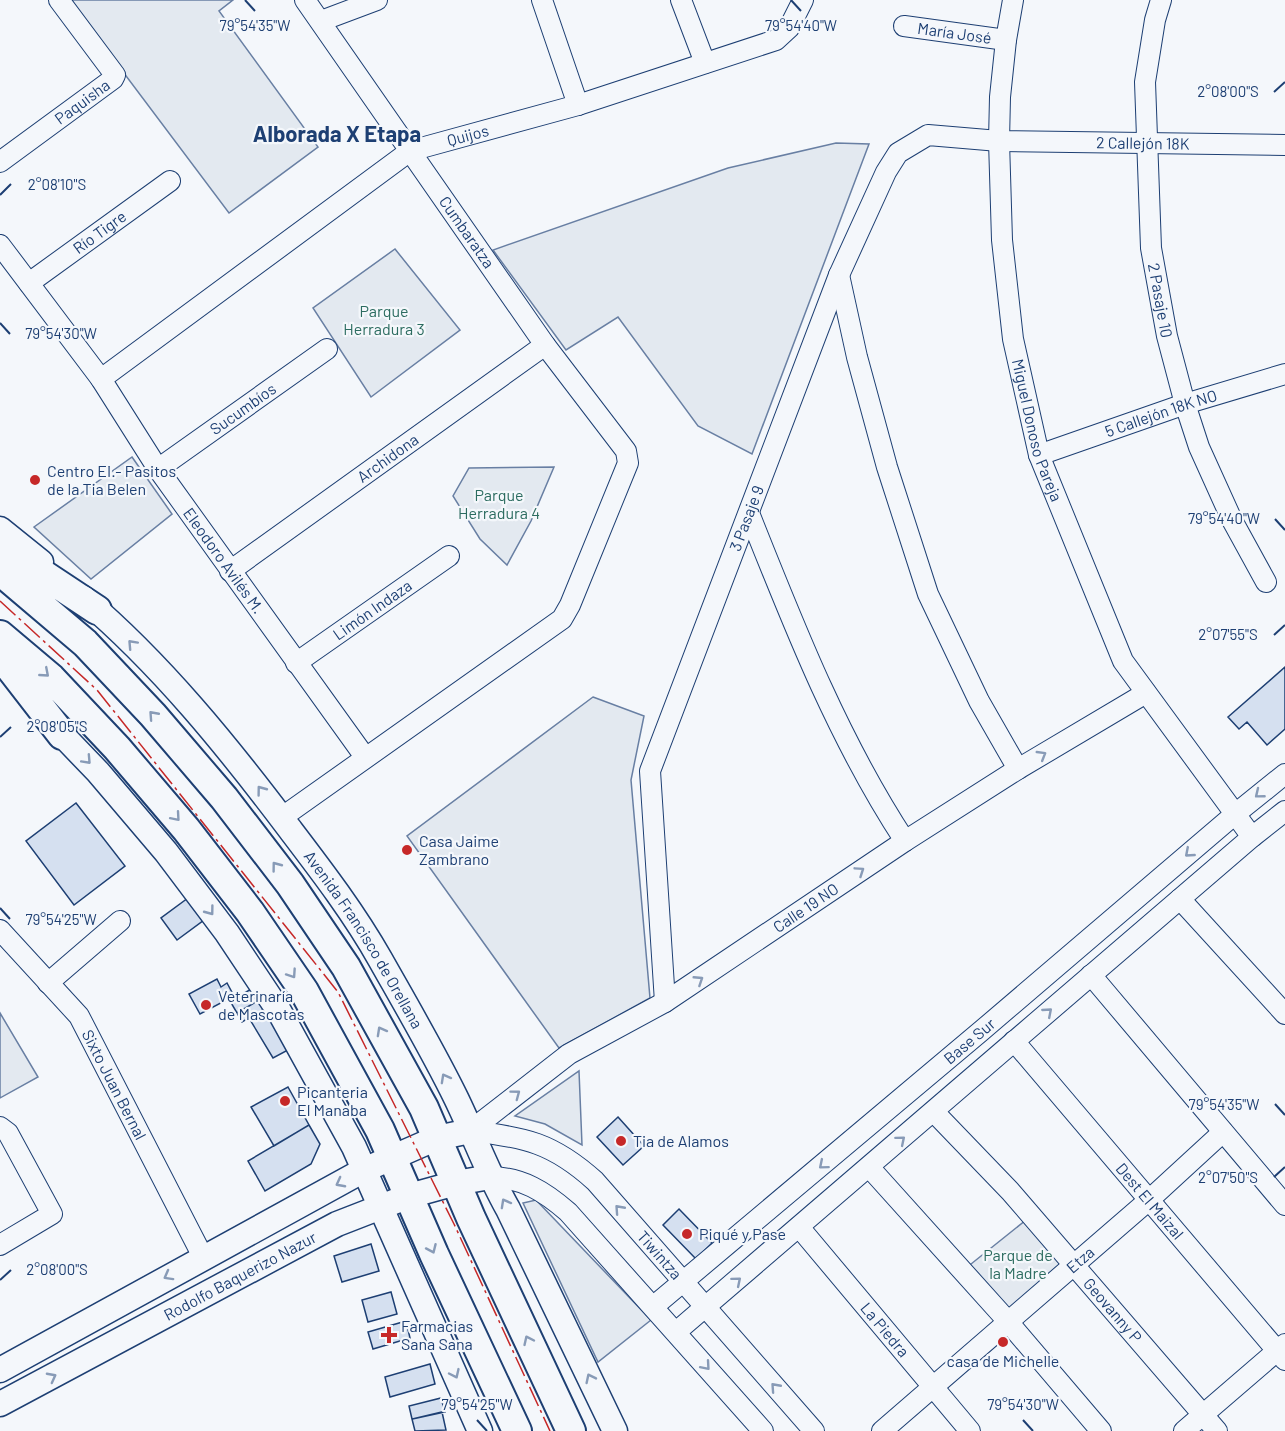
<svg xmlns="http://www.w3.org/2000/svg" width="1285" height="1431" font-family="Barlow,sans-serif">
<style>
.green{fill:#e3e9f0;stroke:#687fa3;stroke-width:1.5}
.building{fill:#d5e0f0;stroke:#1d3f73;stroke-width:1.5}
.lines{fill:none;stroke-linecap:round;stroke-linejoin:round}
.minor-casing{stroke:#1d3f73;stroke-width:22}
.major-casing{stroke:#1d3f73;stroke-width:27}
.highway-casing{stroke:#1d3f73;stroke-width:32}
.minor{stroke:#f4f7fb;stroke-width:20}
.major{stroke:#f4f7fb;stroke-width:24}
.highway{stroke:#f4f7fb;stroke-width:28}
.power{stroke:#c62828;stroke-width:1.5;stroke-dasharray:21 4.5 3 4.5;stroke-linecap:butt}
.oneway{stroke:#889bb7}
.ticks{fill:none;stroke:#1d3f73;stroke-width:2}
.poi-dot{fill:#c62828;stroke:#f4f7fb;stroke-width:2}
.labels{text-anchor:middle;stroke-width:4.5;stroke-linejoin:round;paint-order:stroke}
.street-label{font-size:16px;fill:#1d3f73;stroke:#f4f7fb}
.park-label{font-size:16px;fill:#2c6c60;stroke:#f4f7fb}
.poi-label{font-size:16px;fill:#1d3f73;stroke:#f4f7fb;text-anchor:start}
.district-label{font-size:22px;font-weight:bold;fill:#1d3f73;stroke:#f4f7fb}
.ticks-label{font-size:15px;text-anchor:middle;fill:#1d3f73;stroke:#f4f7fb;stroke-width:4.5;stroke-linejoin:round;paint-order:stroke}
</style>
<rect width="100%" height="100%" fill="#f4f7fb"/>
<path class="green" d="M 69,0 L 233,0 L 219,11 L 318,147 L 229,213 Z
M 836,143 L 869,144 L 752,454 L 698,426 L 618,317 L 566,350 L 493,250 L 728,168 Z
M 395,249 L 460,330 L 371,397 L 313,308 Z
M 132,457 L 172,514 L 91,579 L 34,527 Z
M 554,467 L 531,521 L 507,565 L 480,539 L 453,496 L 469,468 Z
M 593,697 L 644,716 L 631,780 L 650,998 L 559,1048 L 407,836 Z
M 0,1013 L 38,1077 L 0,1098 Z
M 579,1071 L 582,1145 L 545,1124 L 515,1116 Z
M 536,1200 L 651,1320 L 598,1362 L 523,1203 Z
M 1031,1216 L 1067,1262 L 1004,1317 L 966,1268 Z"/>
<path class="building" d="M 1285,667 L 1285,729 L 1267,745 L 1247,722 L 1239,729 L 1228,717 Z
M 76,803 L 125,866 L 74,905 L 26,841 Z
M 188,898 L 204,920 L 177,940 L 161,918 Z
M 217,979 L 221,987 L 227,983 L 234,996 L 200,1014 L 189,994 Z
M 253,988 L 259,1000 L 237,1013 L 230,1001 Z
M 259,1000 L 264,1009 L 242,1022 L 237,1013 Z
M 264,1009 L 288,1050 L 273,1058 L 249,1018 Z
M 288,1087 L 309,1125 L 274,1146 L 251,1107 Z
M 618,1117 L 644,1146 L 623,1165 L 597,1137 Z
M 309,1125 L 320,1144 L 311,1164 L 265,1191 L 248,1161 Z
M 679,1209 L 712,1243 L 696,1259 L 663,1225 Z
M 371,1244 L 379,1271 L 342,1282 L 334,1256 Z
M 391,1292 L 397,1314 L 368,1322 L 362,1300 Z
M 406,1321 L 410,1338 L 373,1349 L 368,1332 Z
M 430,1364 L 435,1384 L 390,1397 L 385,1377 Z
M 441,1398 L 445,1412 L 412,1419 L 409,1406 Z
M 442,1412 L 446,1430 L 415,1431 L 412,1419 Z"/>
<g class="lines">
<defs>
<g id="minor">
<path d="M 542,0 L 578,105"/>
<path d="M 681,0 L 705,63"/>
<path id="s1" d="M 1013,0 L 1006,40 L 1000,97 L 999,141 L 1002,240 L 1013,339 L 1039,455 L 1123,661 L 1252,837"/>
<path id="s2" d="M 1161,0 L 1155,20 L 1145,82 L 1151,248 L 1167,336 L 1185,404 L 1199,447 L 1232,520 L 1266,582"/>
<path d="M 321,21 L 377,0"/>
<path id="s3" d="M 904,26 L 1006,40"/>
<path id="s4" d="M 0,162 L 113,79 L 115,75 L 59,0"/>
<path id="s5" d="M 0,245 L 101,379 L 158,469 L 365,757"/>
<path d="M 839,275 L 857,357 L 887,467 L 928,594 L 979,701 L 1018,769"/>
<path id="s6" d="M 29,283 L 170,181"/>
<path id="s7" d="M 101,379 L 410,151 L 578,105 L 776,40 L 789,28 L 803,0"/>
<path id="s8" d="M 1039,455 L 1185,404 L 1285,374"/>
<path id="s9" d="M 158,469 L 327,349"/>
<path d="M 749,513 C 794,626 838,739 905,841"/>
<path id="s10" d="M 230,571 L 545,345"/>
<path id="s11" d="M 296,663 L 449,556"/>
<path d="M 281,818 L 562,619 L 570,605 L 628,463 L 626,451 L 545,345 L 305,0"/>
<path d="M 1180,899 L 1285,1014"/>
<path id="s12" d="M 0,930 L 79,1016 L 203,1257"/>
<path d="M 1091,975 L 1285,1205"/>
<path d="M 48,983 L 120,921"/>
<path id="s13" d="M 665,1002 L 650,771 L 839,275 L 886,172 L 898,153 L 928,135 L 999,141 L 1285,145"/>
<path id="s14" d="M 1014,1041 L 1285,1360"/>
<path id="s15" d="M 934,1112 L 1010,1191 L 1217,1431"/>
<path d="M 0,1127 L 8,1133 L 52,1214 L 0,1245"/>
<path id="s16" d="M 470,1131 L 569,1054 L 665,1002 L 905,841 L 1018,769 L 1146,693"/>
<path id="s17" d="M 470,1131 C 525,1137 553,1143 595,1181 L 814,1431"/>
<path d="M 869,1167 L 1004,1317 L 1101,1431"/>
<path d="M 490,1177 C 522,1177 545,1192 568,1212 L 763,1431"/>
<path id="s18" d="M 799,1227 L 970,1431"/>
<path id="s19" d="M 654,1306 L 980,1032 L 1234,815 L 1285,774"/>
<path d="M 676,1332 L 1252,837 L 1285,811"/>
<path id="s20" d="M 882,1431 L 1149,1200 L 1223,1132"/>
<path d="M 1184,1431 L 1285,1344"/>
</g>
<g id="major">
<path d="M 0,529 L 41,562"/>
<path id="s21" d="M 83,598 C 161,664 228,747 289,828 C 321,870 354,913 380,959 C 406,1005 433,1051 456,1098 C 474,1135 488,1174 508,1209 L 615,1431"/>
<path d="M 50,722 L 98,772 L 166,852 L 227,933 L 279,1011 L 354,1147 L 480,1431"/>
<path d="M 0,1370 L 364,1170 L 437,1138 L 470,1131"/>
<path id="s22" d="M 0,1404 L 337,1224 L 409,1196 L 456,1183 L 490,1177"/>
</g>
<path id="highway" d="M 0,549 L 17,557 L 97,610
M 0,571 L 85,643 L 153,715 L 224,798 L 290,884 L 346,967 L 424,1108 L 471,1218 L 571,1431
M 0,635 L 51,678 L 117,748 L 186,829 L 250,912 L 304,991 L 380,1130 L 434,1254 L 517,1431
M 0,655 L 62,735"/>
</defs>
<use href="#minor" class="minor-casing"/>
<use href="#major" class="major-casing"/>
<use href="#highway" class="highway-casing"/>
<use href="#minor" class="minor"/>
<use href="#major" class="major"/>
<use href="#highway" class="highway"/>
<path class="power" d="M 0,601 L 97,690 L 338,992 L 454,1224 L 550,1431"/>
</g>
<defs><path id="oneway-chevron" d="M-2-3.5L2.5 0L-2 3.5" fill="none" stroke-width="1.6" stroke-linecap="round" stroke-linejoin="round" transform="scale(1.5)"/></defs>
<g class="oneway">
<use href="#oneway-chevron" transform="translate(132 644) rotate(-133)"/>
<use href="#oneway-chevron" transform="translate(45 673) rotate(41)"/>
<use href="#oneway-chevron" transform="translate(153 715) rotate(-132)"/>
<use href="#oneway-chevron" transform="translate(1042 755) rotate(-31)"/>
<use href="#oneway-chevron" transform="translate(87 760) rotate(47)"/>
<use href="#oneway-chevron" transform="translate(261 790) rotate(-127)"/>
<use href="#oneway-chevron" transform="translate(1259 794) rotate(141)"/>
<use href="#oneway-chevron" transform="translate(176 817) rotate(49)"/>
<use href="#oneway-chevron" transform="translate(1189 853) rotate(139)"/>
<use href="#oneway-chevron" transform="translate(276 866) rotate(-127)"/>
<use href="#oneway-chevron" transform="translate(860 871) rotate(-34)"/>
<use href="#oneway-chevron" transform="translate(210 911) rotate(53)"/>
<use href="#oneway-chevron" transform="translate(292 974) rotate(56)"/>
<use href="#oneway-chevron" transform="translate(699 980) rotate(-33)"/>
<use href="#oneway-chevron" transform="translate(1048 1012) rotate(-41)"/>
<use href="#oneway-chevron" transform="translate(381 1031) rotate(-119)"/>
<use href="#oneway-chevron" transform="translate(445 1078) rotate(-119)"/>
<use href="#oneway-chevron" transform="translate(516 1094) rotate(-37)"/>
<use href="#oneway-chevron" transform="translate(901 1140) rotate(-40)"/>
<use href="#oneway-chevron" transform="translate(823 1165) rotate(140)"/>
<use href="#oneway-chevron" transform="translate(340 1183) rotate(152)"/>
<use href="#oneway-chevron" transform="translate(505 1203) rotate(-119)"/>
<use href="#oneway-chevron" transform="translate(619 1209) rotate(-132)"/>
<use href="#oneway-chevron" transform="translate(432 1249) rotate(66)"/>
<use href="#oneway-chevron" transform="translate(168 1276) rotate(151)"/>
<use href="#oneway-chevron" transform="translate(737 1281) rotate(-40)"/>
<use href="#oneway-chevron" transform="translate(528 1340) rotate(-115)"/>
<use href="#oneway-chevron" transform="translate(706 1366) rotate(49)"/>
<use href="#oneway-chevron" transform="translate(455 1374) rotate(65)"/>
<use href="#oneway-chevron" transform="translate(52 1377) rotate(-28)"/>
<use href="#oneway-chevron" transform="translate(590 1378) rotate(-116)"/>
<use href="#oneway-chevron" transform="translate(775 1387) rotate(-132)"/>
</g>
<path class="ticks" d="M 245,0 L 255,11M 791,0 L 801,11M 1274,92 L 1285,82M 0,195 L 11,184M 0,323 L 10,334M 1275,519 L 1285,530M 1274,635 L 1285,625M 0,737 L 11,727M 0,908 L 10,919M 1275,1104 L 1285,1115M 1274,1177 L 1285,1167M 0,1280 L 11,1270M 477,1420 L 487,1431M 1023,1420 L 1033,1431"/>
<g class="poi-dot">
<circle cx="35" cy="480" r="6"/>
<circle cx="407" cy="850" r="6"/>
<circle cx="206" cy="1005" r="6"/>
<circle cx="285" cy="1101" r="6"/>
<circle cx="621" cy="1141" r="6"/>
<circle cx="687" cy="1234" r="6"/>
<path d="M386 1326h6v6h6v6h-6v6h-6v-6h-6v-6h6z"/>
<circle cx="1003" cy="1342" r="6"/>
</g>
<g class="labels">
<g class="street-label">
<text dy="6" stroke="none"><textPath href="#s3" startOffset="51">María José</textPath></text>
<text dy="6" stroke="none"><textPath href="#s4" startOffset="102">Paquisha</textPath></text>
<text dy="6" stroke="none"><textPath href="#s7" startOffset="444">Quijos</textPath></text>
<text dy="6" stroke="none"><textPath href="#s13" startOffset="1148">2 Callejón 18K</textPath></text>
<text dy="6" stroke="none"><textPath href="#s6" startOffset="87">Río Tigre</textPath></text>
<text transform="translate(467 232) rotate(55)" y="6">Cumbaratza</text>
<text dy="6" stroke="none"><textPath href="#s2" startOffset="303">2 Pasaje 10</textPath></text>
<text dy="6" stroke="none"><textPath href="#s9" startOffset="104">Sucumbíos</textPath></text>
<text dy="6" stroke="none"><textPath href="#s8" startOffset="129">5 Callejón 18K NO</textPath></text>
<text dy="6" stroke="none"><textPath href="#s1" startOffset="435">Miguel Donoso Pareja</textPath></text>
<text dy="6" stroke="none"><textPath href="#s10" startOffset="194">Archidona</textPath></text>
<text dy="6" stroke="none"><textPath href="#s13" startOffset="502">3 Pasaje 9</textPath></text>
<text dy="6" stroke="none"><textPath href="#s5" startOffset="387">Eleodoro Avilés M.</textPath></text>
<text dy="6" stroke="none"><textPath href="#s11" startOffset="93">Limón Indaza</textPath></text>
<text dy="6" stroke="none"><textPath href="#s16" startOffset="404">Calle 19 NO</textPath></text>
<text dy="6" stroke="none"><textPath href="#s21" startOffset="444">Avenida Francisco de Orellana</textPath></text>
<text dy="6" stroke="none"><textPath href="#s19" startOffset="412">Base Sur</textPath></text>
<text dy="6" stroke="none"><textPath href="#s12" startOffset="194">Sixto Juan Bernal</textPath></text>
<text dy="6" stroke="none"><textPath href="#s14" startOffset="210">Dest El Maizal</textPath></text>
<text dy="6" stroke="none"><textPath href="#s17" startOffset="236">Tiwintza</textPath></text>
<text dy="6" stroke="none"><textPath href="#s20" startOffset="262">Etza</textPath></text>
<text dy="6" stroke="none"><textPath href="#s22" startOffset="272">Rodolfo Baquerizo Nazur</textPath></text>
<text dy="6" stroke="none"><textPath href="#s15" startOffset="267">Geovanny P</textPath></text>
<text dy="6" stroke="none"><textPath href="#s18" startOffset="134">La Piedra</textPath></text>
</g>
<g class="park-label">
<text x="384" y="317">Parque<tspan x="384" dy="18">Herradura 3</tspan></text>
<text x="499" y="501">Parque<tspan x="499" dy="18">Herradura 4</tspan></text>
<text x="1018" y="1261">Parque de<tspan x="1018" dy="18">la Madre</tspan></text>
</g>
<g class="poi-label">
<text x="47" y="477">Centro EI.- Pasitos<tspan x="47" dy="18">de la Tia Belen</tspan></text>
<text x="419" y="847">Casa Jaime<tspan x="419" dy="18">Zambrano</tspan></text>
<text x="218" y="1002">Veterinaría<tspan x="218" dy="18">de Mascotas</tspan></text>
<text x="297" y="1098">Picanteria<tspan x="297" dy="18">El Manaba</tspan></text>
<text x="633" y="1147">Tia de Alamos</text>
<text x="699" y="1240">Piqué y Pase</text>
<text x="401" y="1332">Farmacias<tspan x="401" dy="18">Sana Sana</tspan></text>
<text x="1003" y="1367" text-anchor="middle">casa de Michelle</text>
</g>
<g class="district-label">
<text x="337" y="142">Alborada X Etapa</text>
</g>
</g>
<g class="ticks-label">
<text x="255" y="31">79°54'35"W</text>
<text x="801" y="31">79°54'40"W</text>
<text x="1228" y="97">2°08'00"S</text>
<text x="57" y="190">2°08'10"S</text>
<text x="61" y="339">79°54'30"W</text>
<text x="1224" y="524">79°54'40"W</text>
<text x="1228" y="640">2°07'55"S</text>
<text x="57" y="732">2°08'05"S</text>
<text x="61" y="925">79°54'25"W</text>
<text x="1224" y="1110">79°54'35"W</text>
<text x="1228" y="1183">2°07'50"S</text>
<text x="57" y="1275">2°08'00"S</text>
<text x="477" y="1410">79°54'25"W</text>
<text x="1023" y="1410">79°54'30"W</text>
</g>
</svg>
